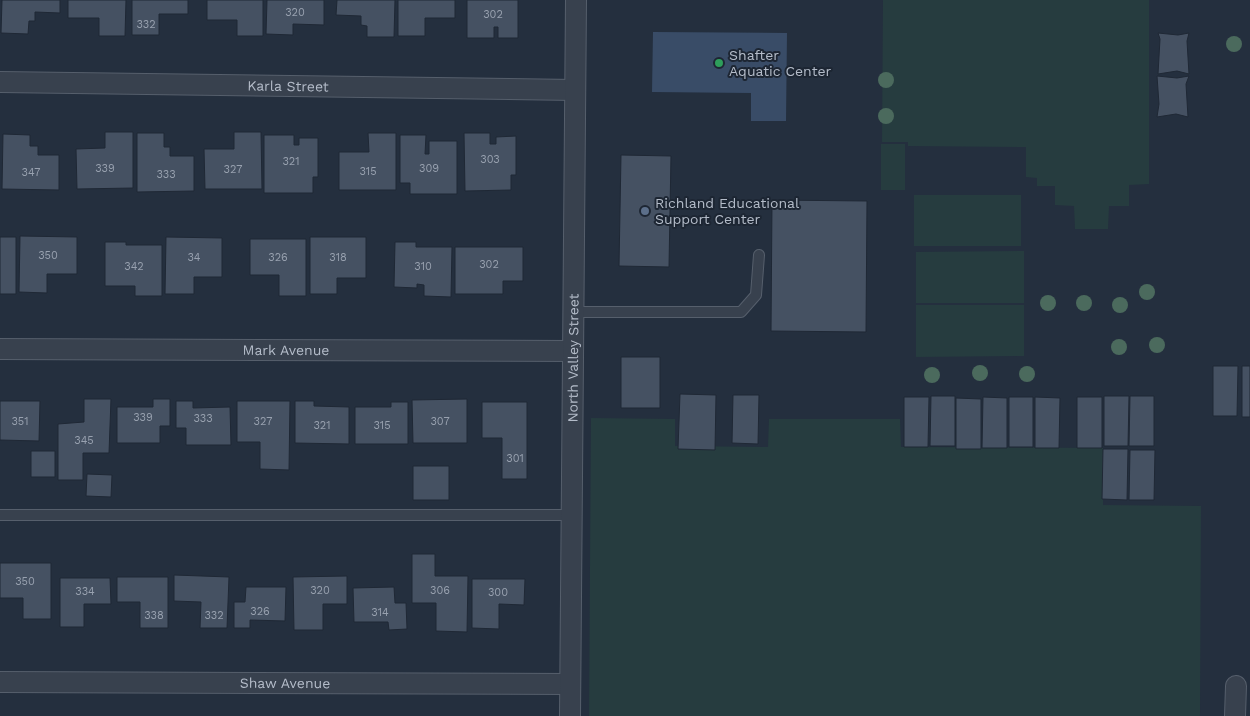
<svg xmlns="http://www.w3.org/2000/svg" width="1250" height="716" font-family="'Work Sans',sans-serif">
<style>
.green{fill:#263c3f}
.water{fill:#394c67}
.building{fill:#455162;stroke:#1f2835}
.lines{fill:none;stroke-linecap:round;stroke-linejoin:round}
.lane-casing{stroke:#565f6c;stroke-width:12}
.street-casing{stroke:#565f6c;stroke-width:22}
.lane{stroke:#38414e;stroke-width:10}
.street{stroke:#38414e;stroke-width:20}
.tree{fill:#4b6a5d}
.leisure-dot{fill:#2e9e5b;stroke:#1d2633;stroke-width:2}
.service-dot{fill:#5c6f8a;stroke:#1d2633;stroke-width:2}
.labels{text-anchor:middle;stroke-width:4;stroke-linejoin:round;paint-order:stroke}
.number-label{font-size:11px;fill:#98a1af}
.poi-label{font-size:14px;fill:#b4bcc9;stroke:#1d2633;text-anchor:start}
.street-label{font-size:14px;fill:#b4bcc9;stroke:#1d2633}
</style>
<rect width="100%" height="100%" fill="#242f3e"/>
<path class="green" d="M 883,0 L 1149,0 L 1149,184 L 1129,185 L 1129,206 L 1109,206 L 1108,229 L 1075,229 L 1074,206 L 1055,205 L 1055,186 L 1037,186 L 1037,178 L 1026,177 L 1026,147 L 908,146 L 908,142 L 882,142 Z
M 881,144 L 905,144 L 905,190 L 881,190 Z
M 914,195 L 1021,195 L 1021,246 L 914,246 Z
M 1024,251 L 1024,303 L 916,303 L 916,252 Z
M 916,305 L 1024,305 L 1024,356 L 916,357 Z
M 591,418 L 675,419 L 675,446 L 768,447 L 769,419 L 900,419 L 901,447 L 1103,448 L 1103,505 L 1201,506 L 1200,716 L 589,716 Z"/>
<path class="water" d="M 653,32 L 787,33 L 786,121 L 751,121 L 751,93 L 652,92 Z"/>
<path class="building" d="M 2,0 L 60,0 L 60,13 L 35,12 L 35,21 L 29,21 L 28,34 L 1,33 Z
M 68,0 L 126,0 L 125,36 L 99,36 L 99,18 L 68,18 Z
M 132,0 L 188,0 L 188,14 L 159,14 L 159,35 L 132,35 Z
M 207,0 L 263,0 L 263,36 L 237,36 L 237,20 L 207,20 Z
M 267,0 L 324,0 L 324,25 L 293,24 L 293,35 L 266,34 Z
M 337,0 L 395,0 L 394,37 L 367,37 L 367,26 L 361,25 L 361,16 L 336,15 Z
M 398,0 L 455,0 L 455,18 L 425,18 L 425,36 L 398,36 Z
M 467,0 L 518,0 L 518,38 L 498,38 L 498,27 L 494,27 L 494,38 L 467,38 Z
M 1158,33 L 1178,35 L 1189,33 L 1187,41 L 1189,74 L 1177,71 L 1158,74 L 1160,39 Z
M 1157,76 L 1177,78 L 1189,76 L 1186,84 L 1188,117 L 1176,114 L 1157,117 L 1159,104 Z
M 105,132 L 133,132 L 133,188 L 77,189 L 76,149 L 105,148 Z
M 234,132 L 261,132 L 262,189 L 205,189 L 204,149 L 234,149 Z
M 137,133 L 164,133 L 164,147 L 170,147 L 170,156 L 194,156 L 194,191 L 137,192 Z
M 368,133 L 396,133 L 396,190 L 339,190 L 339,152 L 369,152 Z
M 464,133 L 490,133 L 490,144 L 496,144 L 496,137 L 516,136 L 516,175 L 511,175 L 511,190 L 465,191 Z
M 3,134 L 30,135 L 30,146 L 38,146 L 38,155 L 59,155 L 59,190 L 2,189 Z
M 264,135 L 294,135 L 294,145 L 299,145 L 299,138 L 318,138 L 318,177 L 313,177 L 313,193 L 264,193 Z
M 400,135 L 426,135 L 425,154 L 429,154 L 429,141 L 457,141 L 457,194 L 410,194 L 410,183 L 400,183 Z
M 621,155 L 671,156 L 669,267 L 619,266 Z
M 772,200 L 867,201 L 866,332 L 771,331 Z
M 20,236 L 77,237 L 77,274 L 47,274 L 47,293 L 19,292 Z
M 0,237 L 16,237 L 16,294 L 0,294 Z
M 166,237 L 222,238 L 222,277 L 194,277 L 194,294 L 165,294 Z
M 310,237 L 366,237 L 366,278 L 337,278 L 337,294 L 310,294 Z
M 250,239 L 306,239 L 306,296 L 279,296 L 279,275 L 250,275 Z
M 105,242 L 126,242 L 126,245 L 162,245 L 162,296 L 135,296 L 135,286 L 105,286 Z
M 395,242 L 416,242 L 416,247 L 452,247 L 451,297 L 424,296 L 424,285 L 417,284 L 417,288 L 394,287 Z
M 455,247 L 523,247 L 523,281 L 503,281 L 503,294 L 455,294 Z
M 621,357 L 660,357 L 660,408 L 621,408 Z
M 1213,366 L 1238,366 L 1237,416 L 1213,416 Z
M 1242,366 L 1250,366 L 1250,417 L 1242,417 Z
M 680,394 L 716,395 L 715,450 L 678,449 Z
M 733,395 L 759,395 L 758,444 L 732,443 Z
M 931,396 L 955,396 L 955,446 L 930,446 Z
M 1104,396 L 1129,396 L 1128,446 L 1104,446 Z
M 1130,396 L 1154,396 L 1154,446 L 1129,446 Z
M 904,397 L 929,397 L 928,447 L 904,447 Z
M 983,397 L 1007,398 L 1007,448 L 982,448 Z
M 1009,397 L 1033,397 L 1033,447 L 1009,447 Z
M 1035,397 L 1060,398 L 1059,448 L 1035,448 Z
M 1077,397 L 1102,397 L 1102,448 L 1077,448 Z
M 956,398 L 981,399 L 981,449 L 956,449 Z
M 84,399 L 111,399 L 109,453 L 83,453 L 83,480 L 58,480 L 58,424 L 84,422 Z
M 153,399 L 170,399 L 170,426 L 160,426 L 160,443 L 117,443 L 117,407 L 153,407 Z
M 467,399 L 467,443 L 413,443 L 412,400 Z
M 0,401 L 40,401 L 39,441 L 0,440 Z
M 176,401 L 193,401 L 193,408 L 230,407 L 231,445 L 186,445 L 186,428 L 176,428 Z
M 237,401 L 290,401 L 289,470 L 260,469 L 260,442 L 237,442 Z
M 295,401 L 314,401 L 314,406 L 349,407 L 349,444 L 295,443 Z
M 391,402 L 408,402 L 408,444 L 355,444 L 355,407 L 391,407 Z
M 482,402 L 527,402 L 527,479 L 502,479 L 502,438 L 482,438 Z
M 1103,449 L 1128,449 L 1127,500 L 1102,499 Z
M 1130,450 L 1155,450 L 1154,500 L 1129,500 Z
M 31,451 L 55,451 L 55,477 L 31,477 Z
M 413,466 L 449,466 L 449,500 L 413,500 Z
M 87,474 L 112,475 L 111,497 L 86,496 Z
M 412,554 L 435,554 L 435,576 L 468,576 L 467,632 L 436,631 L 436,603 L 412,603 Z
M 0,563 L 51,563 L 51,619 L 23,619 L 23,598 L 0,598 Z
M 174,575 L 229,577 L 227,628 L 200,628 L 201,602 L 174,601 Z
M 347,576 L 347,604 L 323,604 L 323,630 L 294,630 L 293,577 Z
M 117,577 L 168,577 L 168,628 L 140,628 L 140,602 L 117,602 Z
M 60,578 L 110,578 L 111,604 L 84,604 L 84,627 L 60,627 Z
M 472,579 L 525,579 L 524,605 L 499,604 L 499,629 L 472,628 Z
M 246,587 L 286,587 L 285,621 L 250,620 L 250,628 L 234,628 L 234,602 L 245,602 Z
M 394,587 L 395,603 L 406,603 L 407,629 L 389,630 L 388,622 L 354,622 L 353,588 Z"/>
<g class="lines">
<defs>
<path id="lane" d="M 573,312 L 741,312 L 756,295 L 759,255
M 0,515 L 572,515"/>
<g id="street">
<path id="s1" d="M 0,82 L 575,90"/>
<path id="s2" d="M 0,349 L 573,351"/>
<path id="s3" d="M 0,682 L 570,684"/>
<path id="s4" d="M 570,716 L 576,0"/>
<path d="M 1235,716 L 1236,686"/>
</g>
</defs>
<use href="#lane" class="lane-casing"/>
<use href="#street" class="street-casing"/>
<use href="#lane" class="lane"/>
<use href="#street" class="street"/>
</g>
<g class="tree">
<circle cx="1234" cy="44" r="8"/>
<circle cx="886" cy="80" r="8"/>
<circle cx="886" cy="116" r="8"/>
<circle cx="1147" cy="292" r="8"/>
<circle cx="1048" cy="303" r="8"/>
<circle cx="1084" cy="303" r="8"/>
<circle cx="1120" cy="305" r="8"/>
<circle cx="1157" cy="345" r="8"/>
<circle cx="1119" cy="347" r="8"/>
<circle cx="980" cy="373" r="8"/>
<circle cx="1027" cy="374" r="8"/>
<circle cx="932" cy="375" r="8"/>
</g>
<circle class="leisure-dot" cx="719" cy="63" r="5"/>
<circle class="service-dot" cx="645" cy="211" r="5"/>
<g class="labels">
<g class="number-label">
<text x="295" y="16">320</text>
<text x="493" y="18">302</text>
<text x="146" y="28">332</text>
<text x="490" y="163">303</text>
<text x="291" y="165">321</text>
<text x="105" y="172">339</text>
<text x="429" y="172">309</text>
<text x="233" y="173">327</text>
<text x="368" y="175">315</text>
<text x="31" y="176">347</text>
<text x="166" y="178">333</text>
<text x="48" y="259">350</text>
<text x="194" y="261">34</text>
<text x="278" y="261">326</text>
<text x="338" y="261">318</text>
<text x="489" y="268">302</text>
<text x="134" y="270">342</text>
<text x="423" y="270">310</text>
<text x="143" y="421">339</text>
<text x="203" y="422">333</text>
<text x="20" y="425">351</text>
<text x="263" y="425">327</text>
<text x="440" y="425">307</text>
<text x="322" y="429">321</text>
<text x="382" y="429">315</text>
<text x="84" y="444">345</text>
<text x="515" y="462">301</text>
<text x="25" y="585">350</text>
<text x="320" y="594">320</text>
<text x="440" y="594">306</text>
<text x="85" y="595">334</text>
<text x="498" y="596">300</text>
<text x="260" y="615">326</text>
<text x="380" y="616">314</text>
<text x="154" y="619">338</text>
<text x="214" y="619">332</text>
</g>
<g class="poi-label">
<text x="729" y="60">Shafter<tspan x="729" dy="16">Aquatic Center</tspan></text>
<text x="655" y="208">Richland Educational<tspan x="655" dy="16">Support Center</tspan></text>
</g>
<g class="street-label">
<text dy="5" stroke="none"><textPath href="#s1" startOffset="288">Karla Street</textPath></text>
<text dy="5" stroke="none"><textPath href="#s2" startOffset="286">Mark Avenue</textPath></text>
<text dy="5" stroke="none"><textPath href="#s4" startOffset="358">North Valley Street</textPath></text>
<text dy="5" stroke="none"><textPath href="#s3" startOffset="285">Shaw Avenue</textPath></text>
</g>
</g>
</svg>
